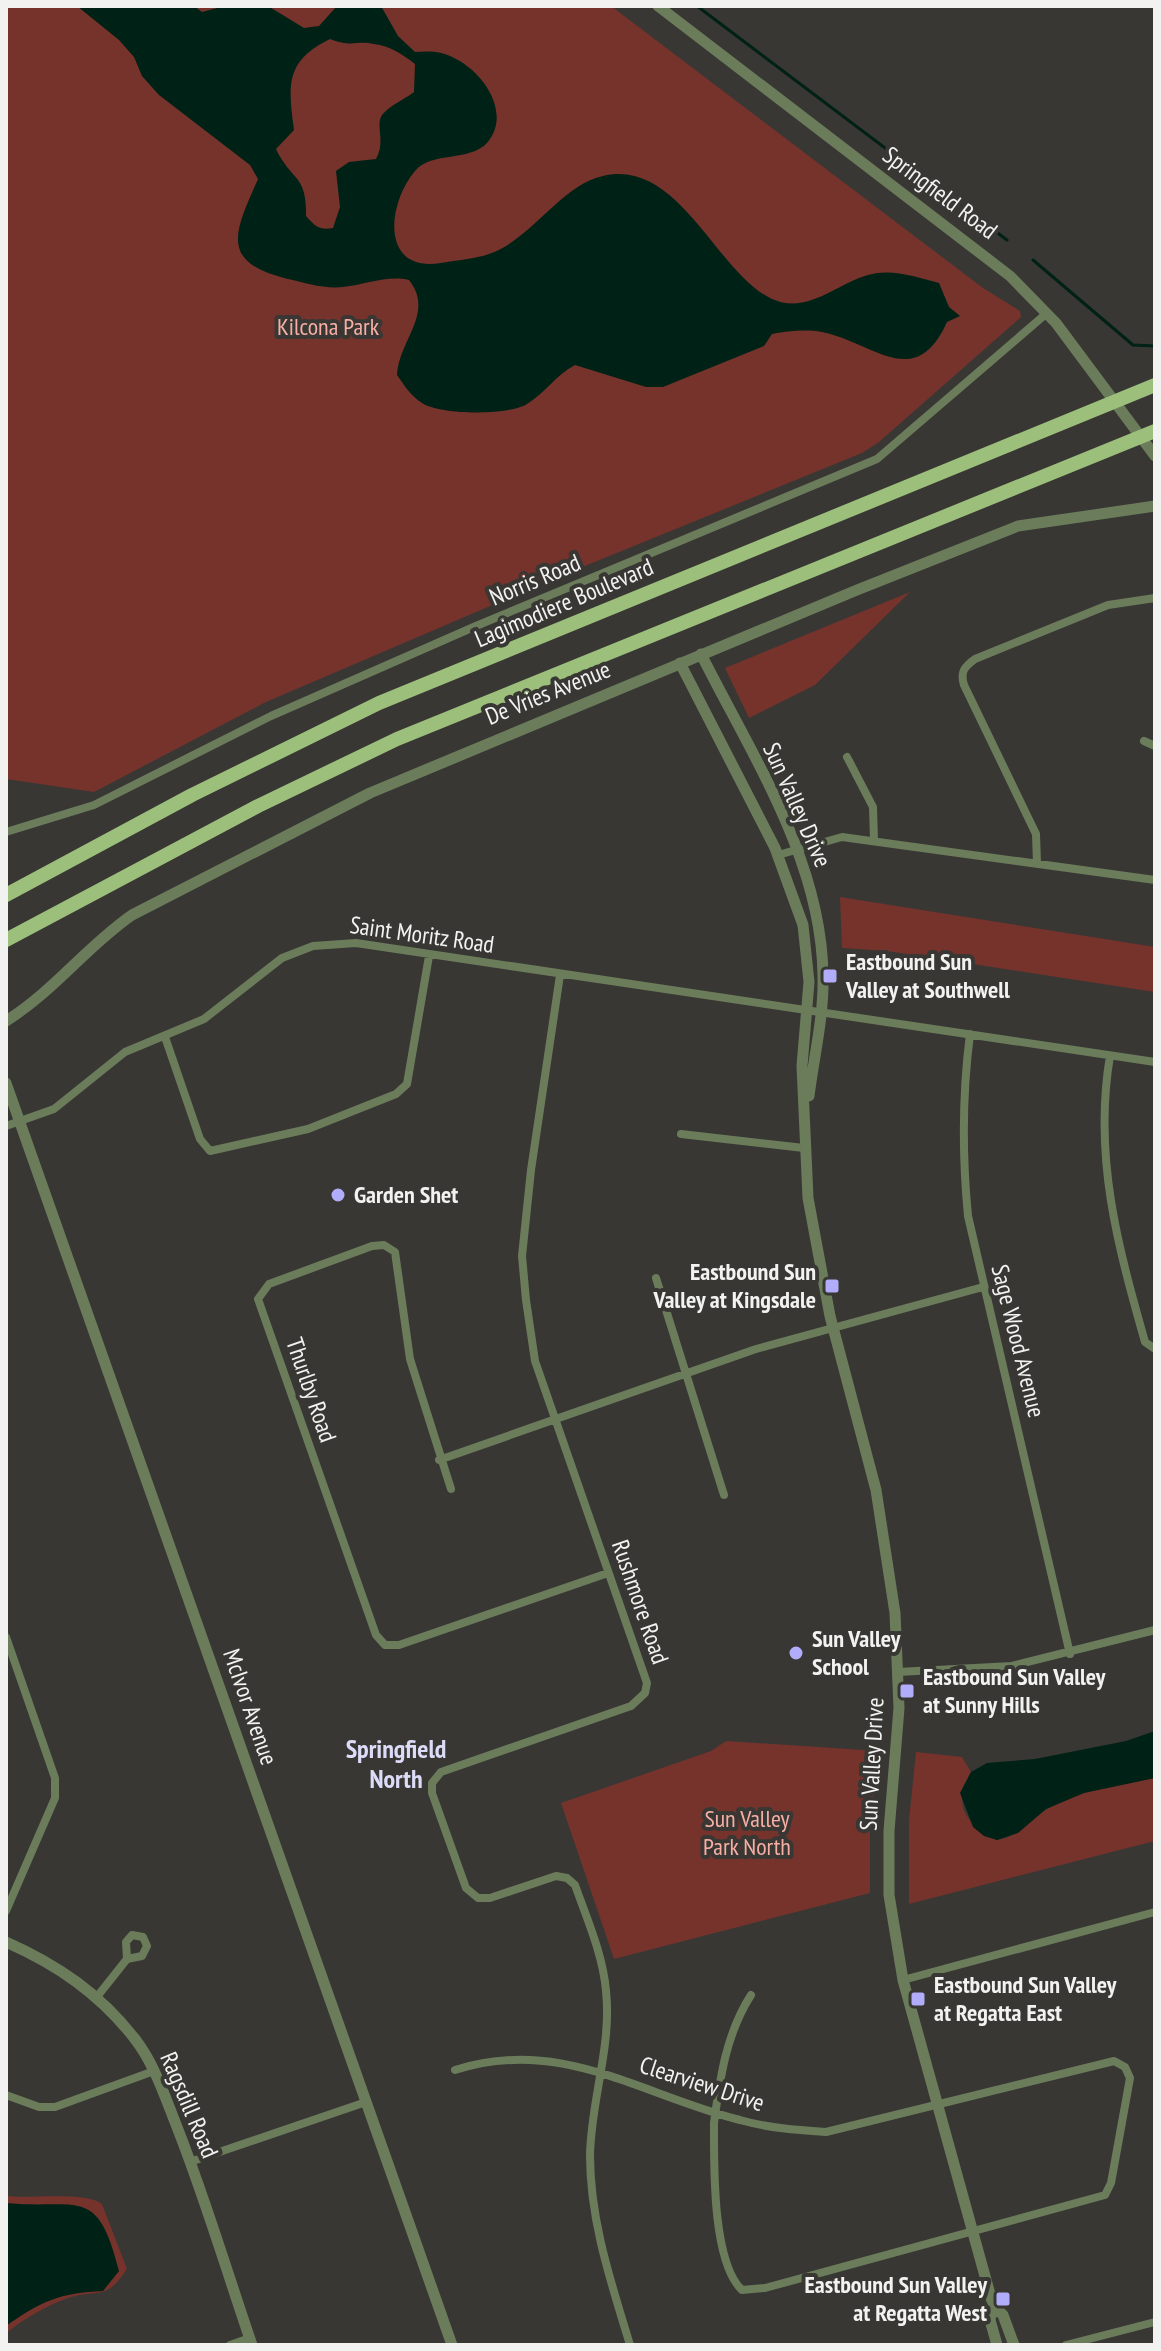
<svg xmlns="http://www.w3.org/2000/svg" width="1161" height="2351" font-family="'PT Sans Narrow',sans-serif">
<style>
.green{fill:#75332c}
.water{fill:#002115;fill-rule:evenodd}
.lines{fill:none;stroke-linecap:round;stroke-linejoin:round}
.stream{stroke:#002115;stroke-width:3}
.minor{stroke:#6b7c5b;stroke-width:8}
.tertiary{stroke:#6b7c5b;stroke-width:11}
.primary{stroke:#9dbf7c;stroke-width:14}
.poi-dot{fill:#b1adfa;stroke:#383734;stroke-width:3}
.labels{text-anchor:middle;stroke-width:8;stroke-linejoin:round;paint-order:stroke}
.street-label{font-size:24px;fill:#f2f2f0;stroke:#383734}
.park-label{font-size:24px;fill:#f7aea4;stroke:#383734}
.poi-label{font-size:24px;font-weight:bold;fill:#f2f2f0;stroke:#383734;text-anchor:start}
.neighbourhood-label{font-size:26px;font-weight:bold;fill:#dcdcf9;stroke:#383734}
</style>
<rect width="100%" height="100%" fill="#383734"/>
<path class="green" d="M 6,6 L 611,6 L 983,288 L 1020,311 L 1021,317 L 879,442 L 862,453 L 553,579 L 266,702 L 94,792 L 6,779 Z
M 910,592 L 815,685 L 749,718 L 725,668 Z
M 840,897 L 1155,947 L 1155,992 L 887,951 L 842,948 Z
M 726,1741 L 878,1751 L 870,1831 L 870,1893 L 614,1959 L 561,1803 L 711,1751 Z
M 916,1752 L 962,1757 L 971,1772 C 952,1807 965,1822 997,1840 C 1020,1837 1031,1817 1051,1807 C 1083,1790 1119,1782 1155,1778 L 1155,1841 L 909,1904 L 909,1820 Z
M 6,2196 C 31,2199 86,2191 102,2204 L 127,2269 C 105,2302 100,2288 68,2298 C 45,2306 26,2318 6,2333 Z"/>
<path class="water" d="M 77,6 L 194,6 L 202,12 L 225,6 L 268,6 L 304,28 L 319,26 L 337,6 L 381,6 L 398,36 L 415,52 C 430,51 442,51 456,59 C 484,73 512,114 487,143 C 469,162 432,151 415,171 C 387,204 380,273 441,263 C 457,260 475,259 489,254 C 531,240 561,185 603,176 C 679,158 716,273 772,299 C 807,315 836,284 868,275 C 891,268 916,277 939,283 L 949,307 L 960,316 L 947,322 C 915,393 873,342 822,332 C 805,329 788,331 772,334 L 764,346 L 663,387 L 646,387 L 575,365 C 556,375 545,393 527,404 C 508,416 440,415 422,403 C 411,396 404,385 397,375 C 399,340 435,313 409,280 C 387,275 365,285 343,287 C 324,289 306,283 288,279 C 218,262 235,232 258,179 L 250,165 L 159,95 L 142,76 L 134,57 L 119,40 ZM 330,39 C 353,48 356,40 374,44 C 390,46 402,54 415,64 L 414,92 C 405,99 389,106 382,115 C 375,126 386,141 376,159 L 349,162 L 336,171 L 340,207 L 333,228 C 319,231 314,225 306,216 C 307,174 291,181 276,149 L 294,130 C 288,85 285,61 330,39 Z
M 1155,1731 L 1155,1778 L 1084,1793 L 1046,1809 L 1018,1833 L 997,1840 L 984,1836 L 973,1827 L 960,1793 L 971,1772 L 987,1763 L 1035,1759 L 1126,1741 Z
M 6,2203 C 79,2210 97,2184 119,2271 L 103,2291 C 60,2293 41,2301 6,2326 Z"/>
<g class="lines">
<path class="stream" d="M 697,6 L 1007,240
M 1033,260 L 1133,345 L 1155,346"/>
<path class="minor" d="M 1144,741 L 1155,746
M 847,757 L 873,807 L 874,840
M 6,832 L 94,805 L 271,716 L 476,626 L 877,459 L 1047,313
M 778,855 L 842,837 L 1155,880
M 1037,863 L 1036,834 L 964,685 C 960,672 964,667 975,659 L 1108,605 L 1155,598
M 560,975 L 531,1170 L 522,1256 L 526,1300 L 535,1361 L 647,1683 L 645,1693 L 631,1706 L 441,1772 L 432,1783 L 432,1793 L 466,1888 L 478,1898 L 490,1898 L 556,1876 L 567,1878 L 575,1885 C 587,1919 603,1955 606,1991 C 612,2046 591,2100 590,2155 C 590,2221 611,2282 630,2345
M 970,1034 C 962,1096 962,1154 968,1216 L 1070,1654
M 165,1037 L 200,1139 L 210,1151 L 308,1129 L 396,1094 L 407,1084 L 429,956
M 1110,1056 C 1093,1156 1118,1247 1145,1342 L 1155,1349
M 6,1126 L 54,1109 L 125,1052 L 204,1019 L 282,958 L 313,946 L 356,943 L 1155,1062
M 681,1134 L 804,1148
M 656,1278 L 724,1495
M 439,1460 L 756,1349 L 983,1287
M 451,1489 L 410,1359 L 395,1252 L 384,1245 L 372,1246 L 269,1284 L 258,1299 L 376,1635 L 385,1645 L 399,1645 L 608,1573
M 6,1637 L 55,1778 L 55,1798 L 6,1911
M 898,1672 L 1012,1666 L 1155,1630
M 903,1980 L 1155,1912
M 96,1998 L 127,1959 L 126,1942 L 132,1935 L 143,1937 L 147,1946 L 142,1956 L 127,1959
M 455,2070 C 561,2036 641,2095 740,2120 C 768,2128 797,2130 826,2132 L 1114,2061 L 1125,2067 L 1130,2078 L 1111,2183 L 1105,2195 L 765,2288 L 742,2290 C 712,2262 714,2164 714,2123 C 720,2078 726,2034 751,1995
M 6,2095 L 39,2107 L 55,2107 L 154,2071
M 190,2162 L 366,2102
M 230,2345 L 250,2338
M 1066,2345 L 1155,2322"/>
<path class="tertiary" d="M 658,6 L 1010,276 L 1056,323 L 1155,456
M 701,654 C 751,754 822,860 823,976 C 824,1016 814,1056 809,1096
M 680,663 L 775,848 L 803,925 L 809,982 L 802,1066 L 808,1198 L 830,1316 L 876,1490 L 895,1613 L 899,1708 L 889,1831 L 889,1895 L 903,1980 L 993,2305 L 990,2320 L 997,2345
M 6,1021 C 54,991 86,947 132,915 L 370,793 L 857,590 L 1018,526 L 1155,506
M 6,1083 L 452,2345
M 6,1942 C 58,1965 100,1994 135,2039 C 155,2065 165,2097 177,2127 C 205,2198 227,2272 252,2345
M 993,2305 L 1003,2315 L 1014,2345"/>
<path class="primary" d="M 6,895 L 192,795 L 379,703 L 1155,385
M 6,940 L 258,806 L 397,739 L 1155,431"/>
</g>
<g class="poi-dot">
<rect x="822" y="968" width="16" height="16" rx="4"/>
<circle cx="338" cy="1195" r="8"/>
<rect x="824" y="1278" width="16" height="16" rx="4"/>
<circle cx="796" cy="1653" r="8"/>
<rect x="899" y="1683" width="16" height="16" rx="4"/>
<rect x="910" y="1991" width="16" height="16" rx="4"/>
<rect x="995" y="2291" width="16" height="16" rx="4"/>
</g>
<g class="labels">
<g class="street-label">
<text transform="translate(940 193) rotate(37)" y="8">Springfield Road</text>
<text transform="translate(535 580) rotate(-23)" y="8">Norris Road</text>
<text transform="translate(564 603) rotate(-23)" y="8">Lagimodiere Boulevard</text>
<text transform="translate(548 693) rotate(-22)" y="8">De Vries Avenue</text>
<text transform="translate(797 805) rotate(66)" y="8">Sun Valley Drive</text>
<text transform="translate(422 935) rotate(8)" y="8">Saint Moritz Road</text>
<text transform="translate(1018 1341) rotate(76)" y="8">Sage Wood Avenue</text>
<text transform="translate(311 1390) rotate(71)" y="8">Thurlby Road</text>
<text transform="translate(640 1602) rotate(71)" y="8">Rushmore Road</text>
<text transform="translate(250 1707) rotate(71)" y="8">McIvor Avenue</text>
<text transform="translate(872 1764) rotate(-87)" y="8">Sun Valley Drive</text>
<text transform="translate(702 2084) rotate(18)" y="8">Clearview Drive</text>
<text transform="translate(189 2105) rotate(67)" y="8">Ragsdill Road</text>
</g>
<g class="park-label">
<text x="328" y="335">Kilcona Park</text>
<text x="747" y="1827">Sun Valley<tspan x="747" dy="28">Park North</tspan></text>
</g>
<g class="poi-label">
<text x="846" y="970">Eastbound Sun<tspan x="846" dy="28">Valley at Southwell</tspan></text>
<text x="354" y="1203">Garden Shet</text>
<text x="816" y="1280" text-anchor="end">Eastbound Sun<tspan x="816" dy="28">Valley at Kingsdale</tspan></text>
<text x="812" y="1647">Sun Valley<tspan x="812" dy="28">School</tspan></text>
<text x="923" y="1685">Eastbound Sun Valley<tspan x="923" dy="28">at Sunny Hills</tspan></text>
<text x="934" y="1993">Eastbound Sun Valley<tspan x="934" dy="28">at Regatta East</tspan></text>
<text x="987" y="2293" text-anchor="end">Eastbound Sun Valley<tspan x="987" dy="28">at Regatta West</tspan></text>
</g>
<g class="neighbourhood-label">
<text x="396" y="1758">Springfield<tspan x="396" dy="30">North</tspan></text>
</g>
</g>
<rect width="1161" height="2351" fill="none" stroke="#f2f2f0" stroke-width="16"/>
</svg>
